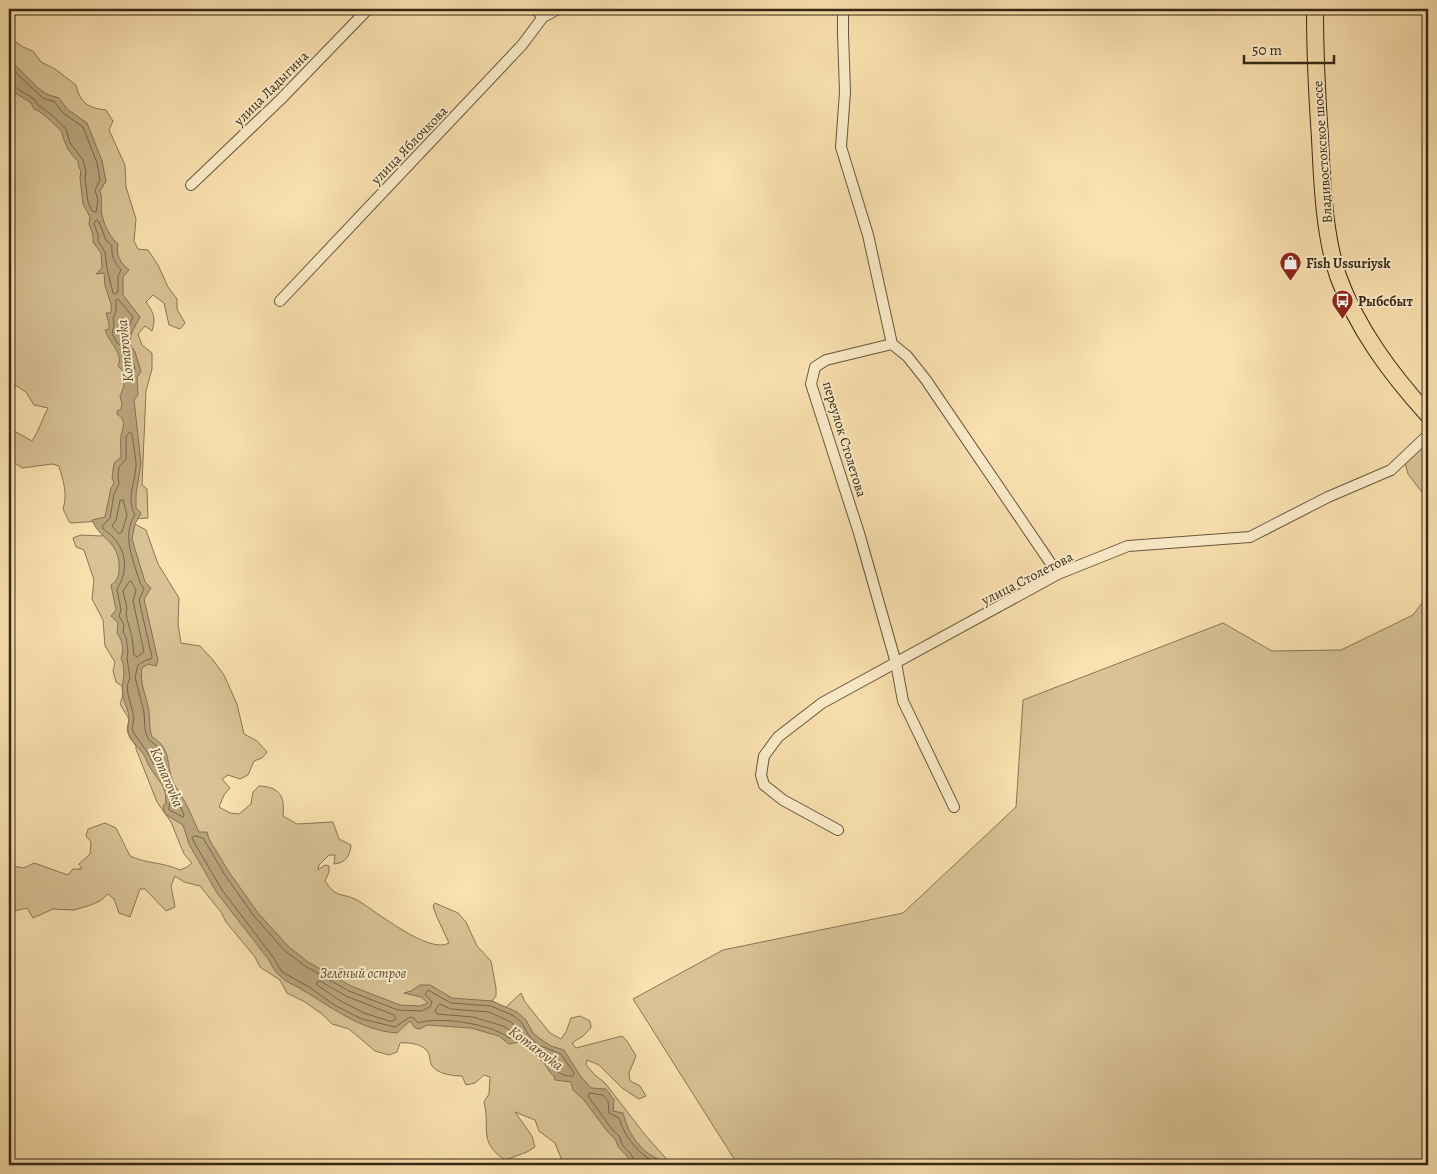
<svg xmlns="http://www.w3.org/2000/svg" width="1437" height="1174" font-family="Alegreya,serif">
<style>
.green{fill:#d9c295;stroke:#887555}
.water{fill:#b8a27b;stroke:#847152}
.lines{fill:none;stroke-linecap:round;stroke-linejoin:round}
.shore{stroke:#786548;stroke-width:1}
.minor-casing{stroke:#68563c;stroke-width:12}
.trunk-casing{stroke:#372815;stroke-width:18}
.minor{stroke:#fceccb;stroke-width:10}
.trunk{stroke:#fae1af;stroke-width:16}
.labels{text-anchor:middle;stroke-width:4;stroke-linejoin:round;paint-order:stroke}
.street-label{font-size:14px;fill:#372815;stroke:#fceccb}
.poi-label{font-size:14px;font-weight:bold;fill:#372815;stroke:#fceccb;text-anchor:start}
.park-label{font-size:14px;font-style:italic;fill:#604e35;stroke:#fceccb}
.water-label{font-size:15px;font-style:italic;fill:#5e4d34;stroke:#fceccb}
</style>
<rect width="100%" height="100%" fill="#fae1af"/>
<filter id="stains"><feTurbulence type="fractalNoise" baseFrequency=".004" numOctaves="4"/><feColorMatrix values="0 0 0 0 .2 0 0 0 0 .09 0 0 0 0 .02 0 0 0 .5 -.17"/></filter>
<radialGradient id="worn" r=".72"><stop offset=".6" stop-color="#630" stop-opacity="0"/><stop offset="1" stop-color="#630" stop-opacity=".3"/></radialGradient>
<path class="green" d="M 9,37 L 23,47 L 33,51 L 41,62 L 55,69 L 76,85 C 80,103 88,108 106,110 L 113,121 L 109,130 L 125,165 L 126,187 L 136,219 L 134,241 L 138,249 L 148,250 L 158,265 L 168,287 L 177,299 L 177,309 L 185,323 L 180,329 L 169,325 L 164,303 L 153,295 L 146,302 C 154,313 156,318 152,331 L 145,326 L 138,334 L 142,345 L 152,353 L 152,369 L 146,391 L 142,485 L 147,489 L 148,518 L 70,523 L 63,509 C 68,494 63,480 59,466 L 52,464 L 22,468 L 9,459 L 9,430 L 11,429 L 32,441 C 39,431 42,419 48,408 L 34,405 L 26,392 L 9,381 L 9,244 L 11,234 L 9,217 Z
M 1428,440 L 1428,511 L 1425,496 L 1408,474 L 1405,463 Z
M 135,524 L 146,530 L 158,564 L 179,598 L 178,624 L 181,643 L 200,646 L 213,660 L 224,675 L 237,704 L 244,734 L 257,741 L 267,752 L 262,758 L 254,761 L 248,775 L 240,779 L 228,775 L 222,779 L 230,788 L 224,795 L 219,807 L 230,813 L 239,814 L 251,804 L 253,792 L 259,786 C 280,787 285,796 283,816 L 297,824 L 333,822 L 339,839 L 351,845 C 350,856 346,863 334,864 L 335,855 L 329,855 L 319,865 L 318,870 L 325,865 L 329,866 L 329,872 L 325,881 C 337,899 341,892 357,900 C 376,911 429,955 449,943 L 436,915 L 433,906 L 435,903 L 458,913 L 466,922 L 477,946 L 491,961 L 496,988 L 496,996 L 492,1001 L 505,1008 L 521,993 L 525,1002 L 550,1033 L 561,1039 L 566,1032 L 571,1018 L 580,1016 L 590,1021 L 591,1028 L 583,1036 L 572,1043 L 576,1048 L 622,1036 L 627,1041 L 636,1056 L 629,1073 L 630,1081 L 640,1086 L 646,1096 L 639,1099 L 622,1088 L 599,1065 L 587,1060 L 586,1065 L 595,1075 L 605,1083 L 646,1136 L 672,1165 L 573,1165 L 563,1163 L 555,1143 L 539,1131 L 535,1120 L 515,1112 L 532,1136 L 535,1147 L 527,1152 L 505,1160 C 477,1141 491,1128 484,1102 L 489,1094 L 490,1077 L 484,1075 L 475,1083 L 466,1085 L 462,1076 C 453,1076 438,1074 432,1066 C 430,1063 430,1058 429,1054 C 424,1044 410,1042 400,1043 L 397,1052 L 389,1055 L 375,1051 L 349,1029 L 332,1024 L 322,1014 L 305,1002 L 287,993 L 280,980 L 260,967 L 255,957 L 226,922 L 221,912 L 200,886 L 184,882 L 175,876 L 171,886 L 175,907 L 166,911 L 145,889 L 140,889 L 130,917 L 119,913 L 114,899 L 108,894 L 100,901 L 88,906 L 74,910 L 53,909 L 33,918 L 27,908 L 9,912 L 9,858 L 13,866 L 24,868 L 34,863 L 68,875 L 73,869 L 82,869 L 79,864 L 90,854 L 91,842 L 86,836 L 88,829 L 105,823 L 116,828 L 130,856 C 147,864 163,862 180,870 L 187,867 L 192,863 L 184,854 L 171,822 L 157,802 L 136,749 L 136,746 L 130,738 L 127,730 L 129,719 L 120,704 L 123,695 L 122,686 L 116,682 L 113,671 L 115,662 L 105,646 L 103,620 L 92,599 L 94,580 L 84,550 L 76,547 L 73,538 L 81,535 L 101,536 Z
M 1428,595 L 1428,1165 L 738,1165 L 633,999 L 723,950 L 903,913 L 1016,807 L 1023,700 L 1223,623 L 1272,651 L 1341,650 L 1413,615 Z"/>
<path class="water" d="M 9,66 L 17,67 L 38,88 L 46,94 L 59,98 L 67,109 L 87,123 L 102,161 L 106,181 L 100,191 C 103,200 100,207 102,215 C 104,225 110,237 118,244 C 116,256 120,262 129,270 L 123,277 L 123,295 L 140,317 L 132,332 L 129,343 L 135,352 L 141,371 L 137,378 L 138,395 L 134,400 L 141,463 L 136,495 L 136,508 L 141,513 L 135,524 L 132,539 L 145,582 L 151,588 L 144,599 L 158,660 L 156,666 L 148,664 L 142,668 C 139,684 147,696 149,712 C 150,720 149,728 152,737 C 173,749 165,765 174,784 C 176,788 180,792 182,797 C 189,808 193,820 199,832 L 207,832 L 209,839 L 229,872 L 258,913 L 289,947 L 308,962 L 351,986 L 400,1005 L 420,1006 L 428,1003 L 421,997 L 404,993 L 411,991 L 420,985 L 430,985 L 452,998 L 492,1001 L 517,1012 L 526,1020 L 533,1033 L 539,1038 L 551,1046 L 564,1050 L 581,1077 L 591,1088 L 606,1089 L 614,1100 L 613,1111 L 623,1113 C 627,1129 636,1145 649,1154 C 655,1158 662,1160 666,1165 L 632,1165 L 627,1156 L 619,1148 L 615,1139 L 607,1131 L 584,1100 L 573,1090 L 571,1082 L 555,1080 L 554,1076 C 549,1073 548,1068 544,1063 C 537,1054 527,1051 520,1042 L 509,1044 L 499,1036 L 471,1028 L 427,1025 L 420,1029 L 415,1028 L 410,1021 L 397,1033 C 354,1030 323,999 286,981 C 278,975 273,969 269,960 L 217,893 L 189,844 L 183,825 L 165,814 L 163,806 L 166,803 C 166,785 160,783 151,769 C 148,765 147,760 144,755 C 140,749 134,744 130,737 C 126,730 129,725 129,718 C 129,711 124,703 123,696 C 120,682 128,674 121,658 C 124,650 123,641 117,633 L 118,623 L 111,616 L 116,610 L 111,585 C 116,582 118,578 119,572 C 121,540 102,543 92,520 L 105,517 L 111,488 L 114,483 L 112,478 L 114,463 L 121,457 C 121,450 120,443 121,436 C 123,426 127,421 117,414 L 117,411 L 121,409 L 122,404 L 120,396 L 124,386 L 123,371 L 118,366 C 124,353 109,343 105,330 L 109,329 L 109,324 L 106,313 L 111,313 L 111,304 L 105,286 L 104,273 L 96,274 L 102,268 L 101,253 L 93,242 L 93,235 L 89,224 L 90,217 L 83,204 L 80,178 L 81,171 L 79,168 L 78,161 C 73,157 67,149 65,142 C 63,139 63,134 61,131 C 53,123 44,113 34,109 L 31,103 L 9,89 Z"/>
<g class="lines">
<path class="shore" d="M 9,71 L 15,72 L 43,98 L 55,102 L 63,113 L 83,127 L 97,163 L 100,180 L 95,190 L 98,200 L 96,212 L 92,211 L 88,202 L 85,179 L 86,171 L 83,160 L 70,143 L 66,129 L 53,116 L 38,105 L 34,99 L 13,86 L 9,85
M 97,220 L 99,222 L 106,240 L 112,246 C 111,255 114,263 121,270 L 118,276 L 118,292 L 116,294 L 113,293 L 107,269 L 105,252 L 98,241 L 98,234 L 94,224 Z
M 118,299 L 133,317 L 127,331 L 124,345 L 122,346 L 117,343 L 112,334 L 114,325 L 113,318 L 116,312 L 116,301 Z
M 125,349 L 131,355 L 135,369 L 131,376 L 128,375 L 128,369 L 124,365 L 123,351 Z
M 130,432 L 132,434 C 133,443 135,453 136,462 C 137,480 125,498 135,515 C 121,536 134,561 140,583 L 144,589 L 139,600 L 152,657 L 151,659 L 146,660 L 138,665 L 135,677 L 144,712 L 145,730 L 148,739 L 158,747 L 163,759 L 165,772 L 163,775 L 154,765 L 148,753 L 135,735 L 132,729 L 134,718 L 128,694 L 127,686 L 130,678 L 127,658 L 128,651 L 126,637 L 123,632 L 124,625 L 119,616 L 121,610 L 117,589 C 128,572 127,552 113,537 C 109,533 105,532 102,526 L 110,518 L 114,494 L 119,484 L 118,477 L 119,467 L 126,459 L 126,437 Z
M 123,500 L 127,515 L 122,532 L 119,534 L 112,526 L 116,520 L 120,501 Z
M 131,581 L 136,590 L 133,601 L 144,652 L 137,657 L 134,655 L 132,637 L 126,615 L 127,608 L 123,591 L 129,582 Z
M 172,794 L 175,794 L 184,815 L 183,817 L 169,810 Z
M 195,836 L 203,838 L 225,875 L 254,916 L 285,951 L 305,966 L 349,991 L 398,1010 L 421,1011 L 430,1007 L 432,1002 L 425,994 L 428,990 L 451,1003 L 491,1006 L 514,1016 L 522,1023 L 529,1036 L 535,1042 L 535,1045 L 533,1046 L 521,1037 L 509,1038 C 492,1024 439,1016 418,1023 L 414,1018 L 410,1017 L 395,1027 L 362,1019 L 336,1006 L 309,987 L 282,972 L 273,957 L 222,890 L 194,842 L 192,838 Z
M 317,982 L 320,981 L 346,996 L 394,1015 L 396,1019 L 393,1021 L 389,1021 L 364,1013 L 339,1000 L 317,985 Z
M 440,1004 L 451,1009 L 489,1012 L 511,1022 L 517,1029 L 511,1031 L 503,1026 L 473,1017 L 437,1014 L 435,1011 Z
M 538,1046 L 541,1046 L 561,1054 L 574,1073 L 573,1076 C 556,1078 549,1061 538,1049 Z
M 636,1165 L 631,1154 L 623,1146 L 619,1136 L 611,1128 L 588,1096 L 589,1093 L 603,1095 L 608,1101 L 609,1113 L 619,1118 C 625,1139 640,1155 659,1165"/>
<defs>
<path id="minor" d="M 535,9 L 543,17
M 843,9 L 843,34 L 845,92 L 841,147 L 868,235 L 892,344
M 191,185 L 280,100 L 368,9
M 280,301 L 522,45 L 543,17 L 558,9
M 954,807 L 903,701 L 896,663 L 859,533 L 811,384 L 815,367 L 826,360 L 892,344 L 907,356 L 926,380 L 1058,574
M 838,830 L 783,800 L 764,785 L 761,775 L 764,756 L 778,737 L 822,703 L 1058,574 L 1128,546 L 1250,537 L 1328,497 L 1391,470 L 1428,435"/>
<path id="trunk" d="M 1315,9 C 1315,52 1317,95 1320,138 C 1322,181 1324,235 1338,276 C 1357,329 1391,374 1428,415"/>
</defs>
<use href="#minor" class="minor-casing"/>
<use href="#trunk" class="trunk-casing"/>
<use href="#minor" class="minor"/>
<use href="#trunk" class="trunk"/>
</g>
<defs>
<symbol id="shop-pin" viewBox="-11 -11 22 30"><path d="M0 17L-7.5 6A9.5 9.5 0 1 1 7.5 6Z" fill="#8f2418" stroke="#fceccb"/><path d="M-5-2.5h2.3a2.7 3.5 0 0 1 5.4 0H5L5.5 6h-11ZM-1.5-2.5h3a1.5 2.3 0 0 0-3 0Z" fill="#fff"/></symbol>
<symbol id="bus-pin" viewBox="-11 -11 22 30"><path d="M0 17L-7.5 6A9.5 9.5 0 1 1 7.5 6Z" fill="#8f2418" stroke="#fceccb"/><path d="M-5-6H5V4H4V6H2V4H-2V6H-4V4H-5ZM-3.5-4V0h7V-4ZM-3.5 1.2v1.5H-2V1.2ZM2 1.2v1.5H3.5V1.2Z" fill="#fff"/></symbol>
</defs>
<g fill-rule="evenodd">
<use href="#shop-pin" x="1278" y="250" width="25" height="34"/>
<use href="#bus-pin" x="1330" y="288" width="25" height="34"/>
</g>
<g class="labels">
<g class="street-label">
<text transform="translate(271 88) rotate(-45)" y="5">улица Ладыгина</text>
<text transform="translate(409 145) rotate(-46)" y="5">улица Яблочкова</text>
<text transform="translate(1322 152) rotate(-94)" y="5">Владивостокское шоссе</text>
<text transform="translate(845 439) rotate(73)" y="5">переулок Столетова</text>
<text transform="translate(1027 578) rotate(-27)" y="5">улица Столетова</text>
</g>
<g class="poi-label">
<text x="1306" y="268">Fish Ussuriysk</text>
<text x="1358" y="306">Рыбсбыт</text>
</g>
<g class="park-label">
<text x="363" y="978">Зелёный остров</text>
</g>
<g class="water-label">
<text transform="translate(125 351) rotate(-96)" y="5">Komarovka</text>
<text transform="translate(167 777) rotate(67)" y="5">Komarovka</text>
<text transform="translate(536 1048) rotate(37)" y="5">Komarovka</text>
</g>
</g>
<rect width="1437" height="1174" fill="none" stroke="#fae1af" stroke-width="30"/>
<rect x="10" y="10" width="1417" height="1154" fill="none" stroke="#372815" stroke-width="2.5"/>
<rect x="15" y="15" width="1407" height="1144" fill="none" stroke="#372815"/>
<path d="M1244 55v8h90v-8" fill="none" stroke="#372815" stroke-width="2.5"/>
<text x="1252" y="55" font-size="15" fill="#372815" stroke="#fceccb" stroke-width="4" paint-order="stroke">50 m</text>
<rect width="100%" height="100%" filter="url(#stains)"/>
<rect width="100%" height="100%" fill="url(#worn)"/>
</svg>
